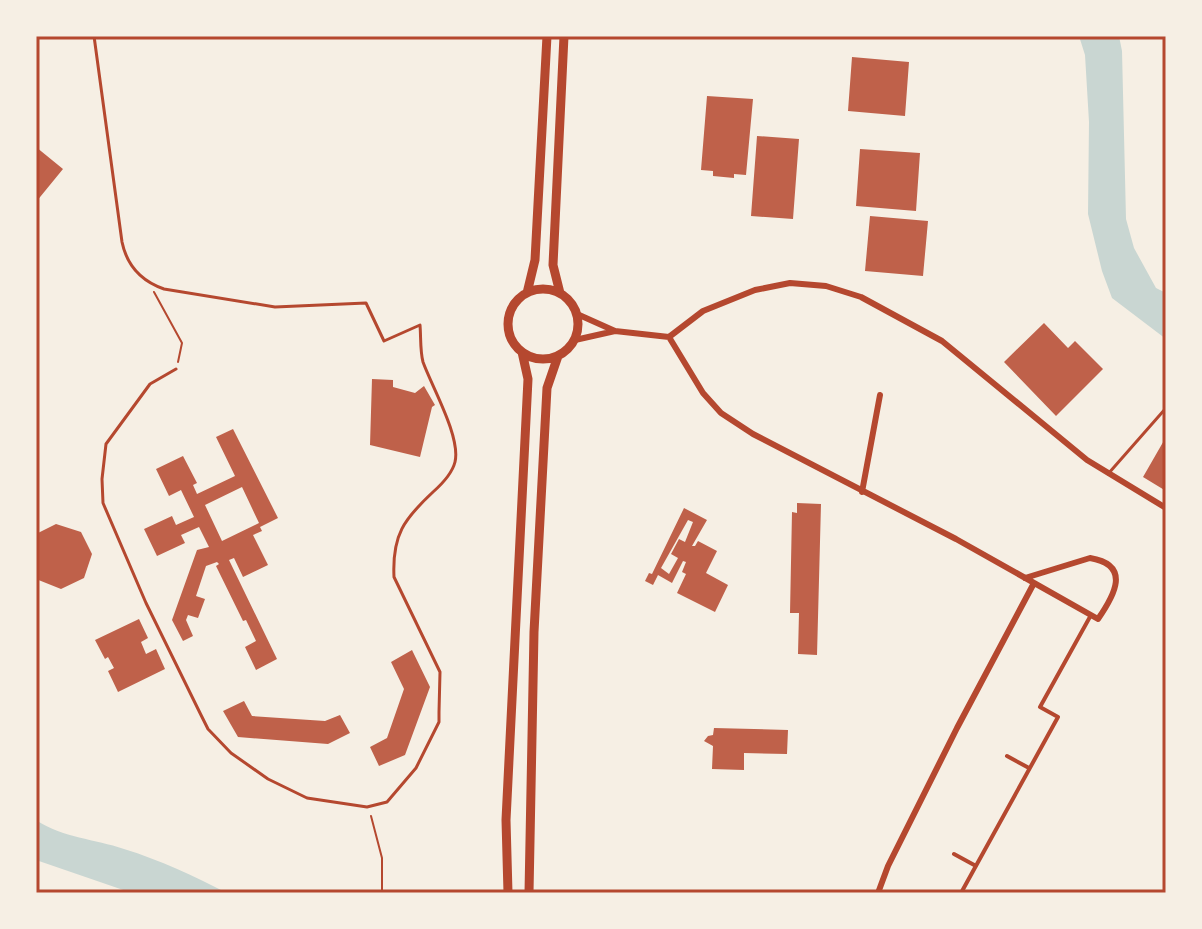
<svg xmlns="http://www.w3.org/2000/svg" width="1202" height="929" font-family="'Exo 2',sans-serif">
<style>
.water{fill:#c9d6d2}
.building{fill:#bf614a;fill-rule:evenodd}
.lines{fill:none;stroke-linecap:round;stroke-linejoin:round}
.path{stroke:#b5482f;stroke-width:2}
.service{stroke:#b5482f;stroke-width:3}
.pedestrian{stroke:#b5482f;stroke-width:4}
.minor{stroke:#b5482f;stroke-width:6}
.primary{stroke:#b5482f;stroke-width:9}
.neatline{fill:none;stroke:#b5482f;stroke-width:3}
</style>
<rect width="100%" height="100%" fill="#f6efe4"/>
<path class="water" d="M 1079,36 L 1119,36 L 1122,51 L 1126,219 L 1134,248 L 1156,288 L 1166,293 L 1166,339 L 1112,298 L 1102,271 L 1088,214 L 1089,122 L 1085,55 Z
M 36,820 C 63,838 95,839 124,849 C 160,860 194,876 227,893 L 132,893 L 36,860 Z"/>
<path class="building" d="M 852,57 L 909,62 L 905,116 L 848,111 Z
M 707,96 L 753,99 L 746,175 L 734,174 L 734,178 L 713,176 L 713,171 L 701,170 Z
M 757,136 L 799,139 L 793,219 L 751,216 Z
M 36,147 L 63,169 L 36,202 Z
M 860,149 L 920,153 L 916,211 L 856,206 Z
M 870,216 L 928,221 L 923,276 L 865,271 Z
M 1044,323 L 1068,348 L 1075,341 L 1103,369 L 1056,416 L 1004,362 Z
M 372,379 L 393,380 L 393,387 L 415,393 L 424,386 L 435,405 L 432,407 L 420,457 L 370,445 Z
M 233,429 L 278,518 L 260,527 L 262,531 L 253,535 L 268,565 L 243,577 L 234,558 L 229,560 L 277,659 L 256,670 L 245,647 L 256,641 L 246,620 L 243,621 L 216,566 L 219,564 L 217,562 L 206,566 L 196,596 L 205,599 L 198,618 L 188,615 L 186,620 L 193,636 L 183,641 L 172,620 L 197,550 L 209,547 L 199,527 L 181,535 L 185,543 L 157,556 L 144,529 L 172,516 L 176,525 L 194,517 L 181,490 L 169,496 L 156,469 L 183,456 L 197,483 L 193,485 L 197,494 L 235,476 L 216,437 ZM 242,487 L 259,523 L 222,541 L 205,505 Z
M 1166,437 L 1166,491 L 1143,477 Z
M 797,503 L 821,504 L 817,655 L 798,654 L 799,613 L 790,613 L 792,512 L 797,513 Z
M 684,508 L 707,520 L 692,546 L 695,546 L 698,541 L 717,551 L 706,573 L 728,585 L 715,612 L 677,593 L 686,574 L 682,572 L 686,562 L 683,561 L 672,583 L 658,575 L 653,585 L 645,581 L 649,573 L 652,574 ZM 688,520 L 693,522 L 685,542 L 679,539 L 671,554 L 678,558 L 669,574 L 661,568 Z
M 56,524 L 81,532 L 92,554 L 84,578 L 61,589 L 36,579 L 36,534 Z
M 139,619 L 148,638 L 141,642 L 146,654 L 156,649 L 165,669 L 118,692 L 108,671 L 114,668 L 108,657 L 105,659 L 95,640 Z
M 412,650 L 430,687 L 405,755 L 379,766 L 370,747 L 387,738 L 404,689 L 391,662 Z
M 244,701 L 252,716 L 325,721 L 340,715 L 350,733 L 328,744 L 238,737 L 223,711 Z
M 714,728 L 788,730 L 787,754 L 744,753 L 744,770 L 712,769 L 713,746 L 704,741 L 708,736 L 713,735 Z"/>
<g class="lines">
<path class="path" d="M 154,292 L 182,343 L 178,362
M 371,816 L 382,858 L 382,893"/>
<path class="service" d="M 94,36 L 122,242 C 127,266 141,281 164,289 L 275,307 L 366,303 L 384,341 L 420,325 C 421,337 420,351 423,362 C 432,387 461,437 455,462 C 452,474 442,484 433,492 C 404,519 392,535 394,577 L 440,672 L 439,712 L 439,722 L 416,768 L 387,802 L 367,807 L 307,798 L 268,779 L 231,753 L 208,729 L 201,715 L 146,603 L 103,503 L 102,479 L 106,444 L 150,384 L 176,369
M 1108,474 L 1166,408"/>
<path class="pedestrian" d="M 1007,756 L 1029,768
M 954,854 L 976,866
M 961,893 L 1058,717 L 1040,707 L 1091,615"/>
<path class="minor" d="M 577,314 L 615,331 L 669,337
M 669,337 L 703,393 L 721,413 L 753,434 L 956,539 L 1098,619 C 1114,596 1132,565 1090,558 L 1025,578
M 669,337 L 703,311 L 755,290 L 790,283 L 826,286 L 861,297 L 942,341 L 1087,460 L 1166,508
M 575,340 L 615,331
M 862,492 L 880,395
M 878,893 L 888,866 L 957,728 L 1034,583"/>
<path class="primary" d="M508 324a35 35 0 1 1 70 0a35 35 0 1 1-70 0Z
M 527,293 L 535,260 L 547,36
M 560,293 L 553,265 L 564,36
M 508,893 L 506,820 L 528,379 L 522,352
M 529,893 L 534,632 L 547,388 L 558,356"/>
</g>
<rect width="1202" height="929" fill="none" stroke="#f6efe4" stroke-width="76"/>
<rect x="38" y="38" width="1126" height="853" class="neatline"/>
</svg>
